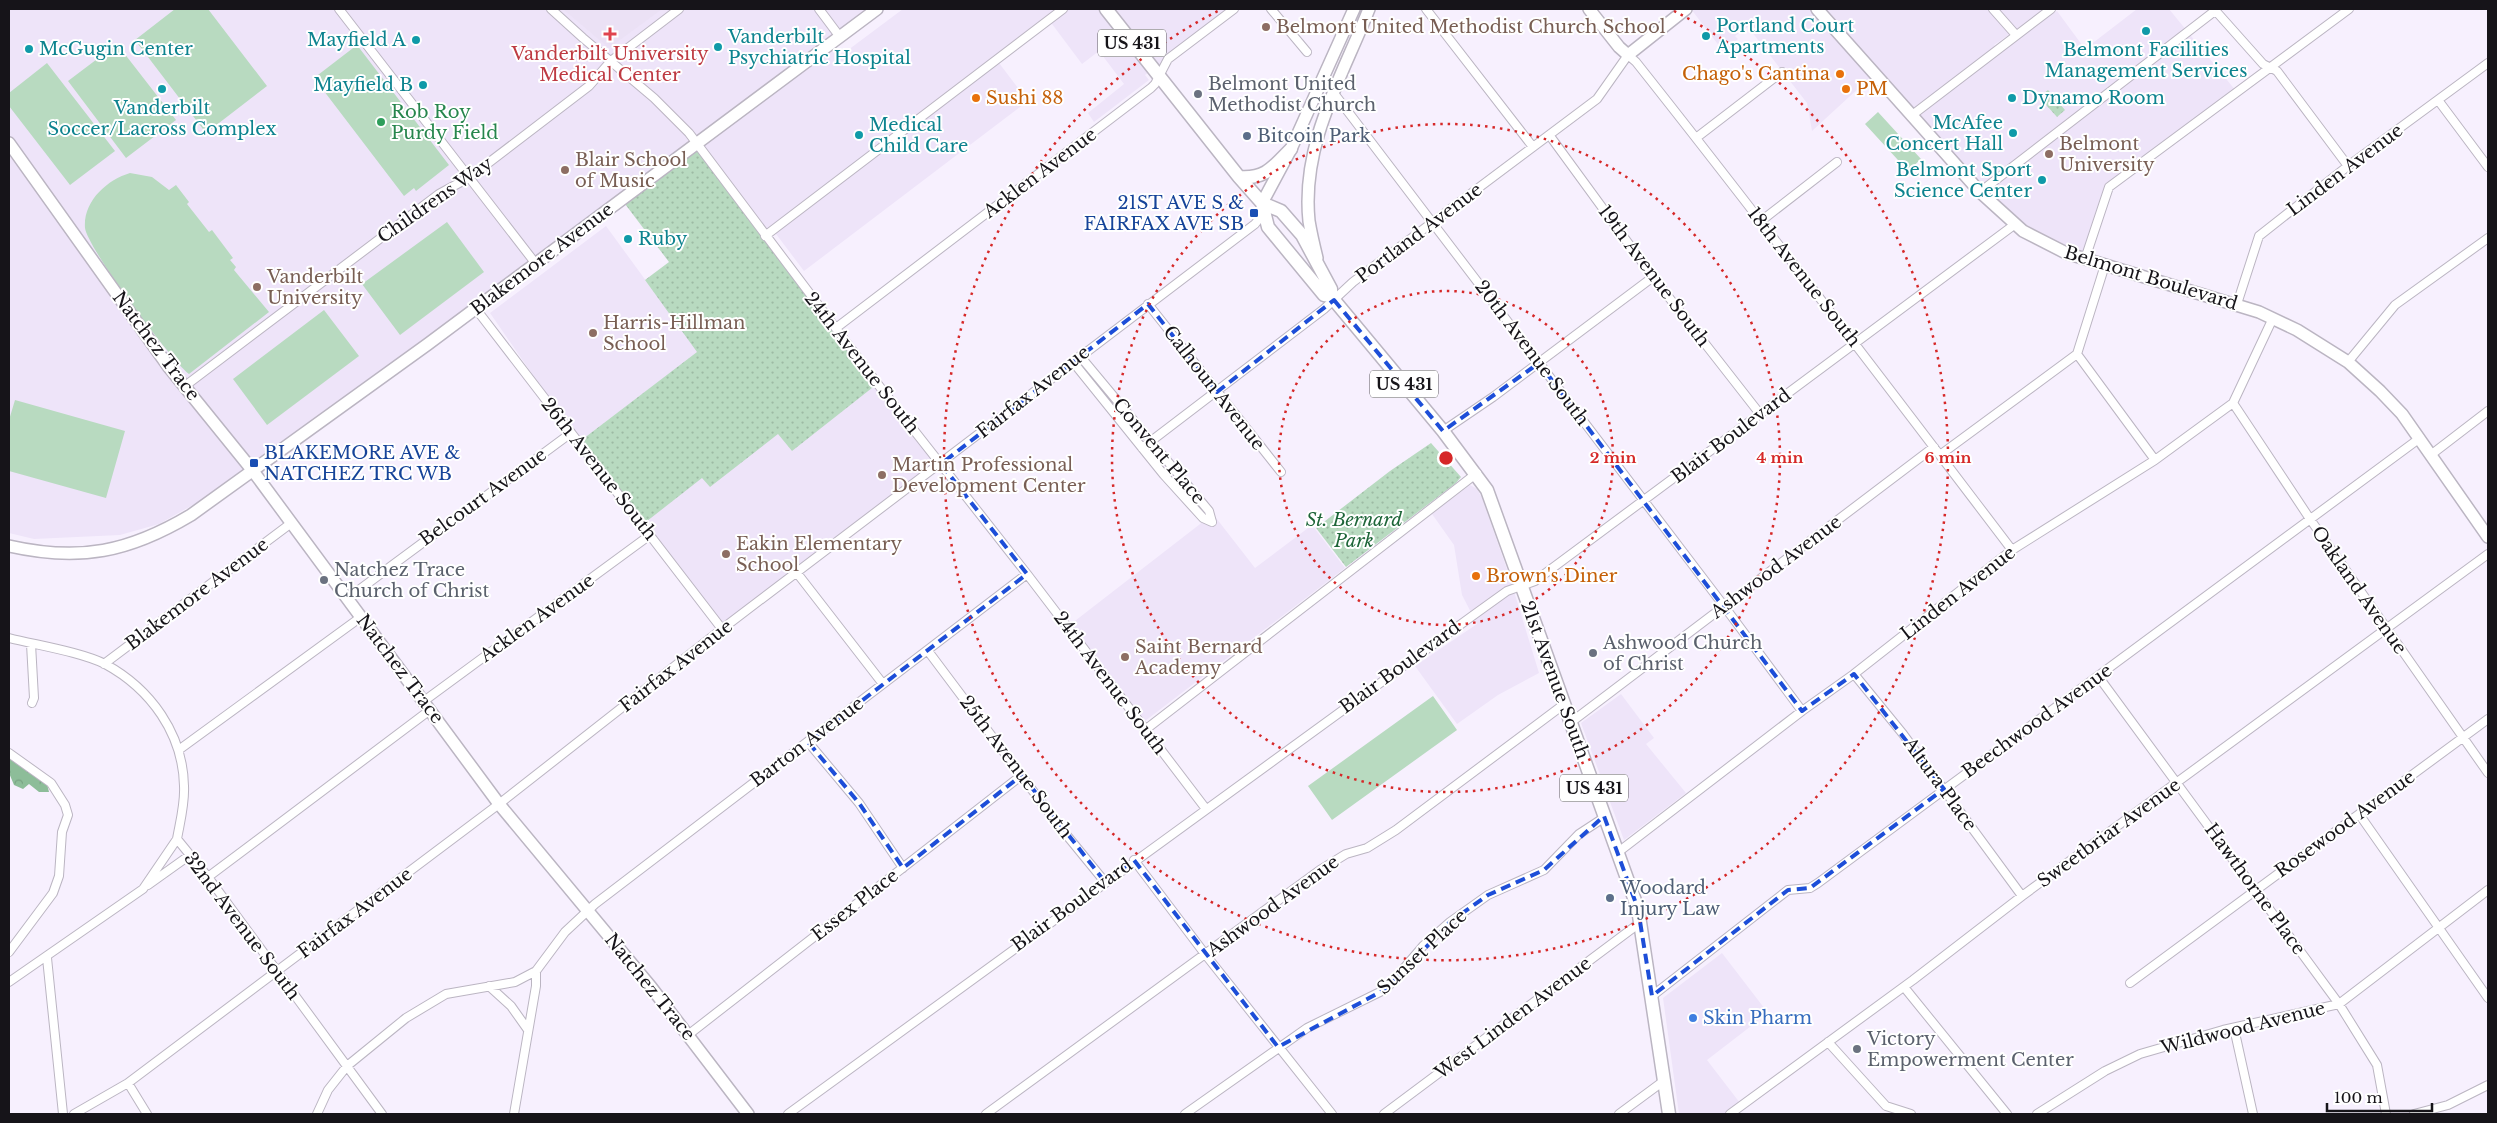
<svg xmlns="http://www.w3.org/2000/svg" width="2497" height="1123" font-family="'Libre Baskerville',serif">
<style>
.built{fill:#eee4f9}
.medical{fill:#ebe1f5}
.green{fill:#b8dac0}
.forest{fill:url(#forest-crowns)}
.park{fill:url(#park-dots)}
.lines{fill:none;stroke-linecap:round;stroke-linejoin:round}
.street-casing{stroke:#bbb5c2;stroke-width:10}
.secondary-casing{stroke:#bbb5c2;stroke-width:14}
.primary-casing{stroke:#bbb5c2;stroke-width:15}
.street{stroke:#fff;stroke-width:8}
.secondary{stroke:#fff;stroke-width:11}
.primary{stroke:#fff;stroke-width:12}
.marked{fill:none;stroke:#1d4ed8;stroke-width:4;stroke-dasharray:10 6;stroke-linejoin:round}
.ring{fill:none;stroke:#d62828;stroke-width:2.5;stroke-dasharray:2.5 5}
.education-dot{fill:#8d6e63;stroke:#fff;stroke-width:2}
.culture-dot{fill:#0f9aa8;stroke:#fff;stroke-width:2}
.health-dot{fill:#e0444e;stroke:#fff;stroke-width:2}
.food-dot{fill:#e8710a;stroke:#fff;stroke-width:2}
.worship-dot{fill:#6b7280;stroke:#fff;stroke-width:2}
.leisure-dot{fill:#2e9e5b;stroke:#fff;stroke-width:2}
.service-dot{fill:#5c6f8a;stroke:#fff;stroke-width:2}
.transit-dot{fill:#1a4fb4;stroke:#fff;stroke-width:2}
.shop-dot{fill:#3f7fe0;stroke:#fff;stroke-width:2}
.labels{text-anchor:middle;stroke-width:4;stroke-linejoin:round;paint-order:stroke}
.shield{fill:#fff;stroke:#5c5a5e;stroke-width:1}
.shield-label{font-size:16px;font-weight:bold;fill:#161419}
.culture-label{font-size:18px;fill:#0d838f;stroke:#fff;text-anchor:start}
.education-label{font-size:18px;fill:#785e54;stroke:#fff;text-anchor:start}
.health-label{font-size:18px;fill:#be3a42;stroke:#fff}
.food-label{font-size:18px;fill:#c56008;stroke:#fff;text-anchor:start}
.worship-label{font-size:18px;fill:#5b616d;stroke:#fff;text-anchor:start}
.leisure-label{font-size:18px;fill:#27864d;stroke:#fff;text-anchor:start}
.service-label{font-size:18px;fill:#4e5e75;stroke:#fff;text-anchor:start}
.street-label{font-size:18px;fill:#161419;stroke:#fff}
.transit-label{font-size:18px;fill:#164399;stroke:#fff;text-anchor:end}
.park-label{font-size:18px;font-style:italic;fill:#1d6538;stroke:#fff}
.shop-label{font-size:18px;fill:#366cbe;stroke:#fff;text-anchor:start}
.centre{fill:#d62828;stroke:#fff;stroke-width:2.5}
.ring-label{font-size:15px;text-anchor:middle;font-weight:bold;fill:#d62828;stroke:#fff;stroke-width:4;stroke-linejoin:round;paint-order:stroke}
</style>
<defs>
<pattern id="forest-crowns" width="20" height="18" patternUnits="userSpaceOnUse" patternTransform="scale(1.25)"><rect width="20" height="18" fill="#8dbd99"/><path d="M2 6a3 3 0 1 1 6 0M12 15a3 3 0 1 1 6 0" fill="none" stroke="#79a283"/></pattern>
<pattern id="park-dots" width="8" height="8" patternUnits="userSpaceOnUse" patternTransform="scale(1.25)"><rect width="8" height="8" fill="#b8dac0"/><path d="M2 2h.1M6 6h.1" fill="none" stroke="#9dbaa4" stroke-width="1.8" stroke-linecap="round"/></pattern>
</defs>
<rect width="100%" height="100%" fill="#f7f0fe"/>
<path class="built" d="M 9,9 L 878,9 L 831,44 L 840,56 L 903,9 L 1234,9 L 1145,75 L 1149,80 L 1094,122 L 1088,113 L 1124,84 L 1099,51 L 1082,64 L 1049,20 L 996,59 L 1028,101 L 804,271 L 773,230 L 765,236 L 697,144 L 253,471 L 159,524 L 120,535 L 34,539 L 9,533 Z
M 1691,9 L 2046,9 L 1994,45 L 1998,49 L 2022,36 L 2057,11 L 2085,49 L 2137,9 L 2169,9 L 2236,91 L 2109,187 L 2085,259 L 2027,234 L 1874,74 L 1812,131 L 1807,103 L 1748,27 L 1735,36 L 1738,39 L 1723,51 Z
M 606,226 L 698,352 L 579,442 L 490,313 Z
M 845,340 L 941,464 L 722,629 L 630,509 Z
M 1470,485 L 1477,489 L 1482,498 L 1509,575 L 1539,673 L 1498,695 L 1457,724 L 1415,666 L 1477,624 L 1462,595 L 1454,545 L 1432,514 Z
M 1213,514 L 1255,568 L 1312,525 L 1345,568 L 1145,721 L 1071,624 Z
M 1621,694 L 1654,738 L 1646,744 L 1686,793 L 1624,840 L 1581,723 Z
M 1722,953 L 1768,1013 L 1707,1060 L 1740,1103 L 1724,1114 L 1679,1114 L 1663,998 Z"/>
<path class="medical" d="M 563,9 L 662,9 L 609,48 Z"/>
<path class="green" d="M 175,9 L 208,9 L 267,86 L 206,133 L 135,40 Z
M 117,44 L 176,120 L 126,158 L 68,81 Z
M 357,45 L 449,165 L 416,191 L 414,188 L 404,196 L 314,78 Z
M 47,63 L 115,151 L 70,185 L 9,106 L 9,93 Z
M 1878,112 L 1921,159 L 1908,171 L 1865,124 Z
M 130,173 L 152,177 L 169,190 L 176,185 L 189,202 L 187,204 L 209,232 L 212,230 L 233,258 L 230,260 L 236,267 L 234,270 L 269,312 L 189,374 C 170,359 88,249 85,228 C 83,201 107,180 130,173 Z
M 447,222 L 484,272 L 400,335 L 362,284 Z
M 324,310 L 359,356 L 267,425 L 233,379 Z
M 15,400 L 125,431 L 106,498 L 9,471 L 9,420 Z
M 1433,696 L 1457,730 L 1332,820 L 1308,786 Z"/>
<path class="forest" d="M 9,758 L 47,784 L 49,792 L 39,792 L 29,784 L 23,789 L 14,785 L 9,773 Z"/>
<path class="park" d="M 2048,90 L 2065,110 L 2057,117 L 2039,97 Z
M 697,144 L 877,384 L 792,451 L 778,434 L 710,487 L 702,478 L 642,525 L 579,442 L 697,352 L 645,280 L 669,262 L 622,200 Z
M 1431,443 L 1461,477 L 1456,483 L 1346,567 L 1316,528 L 1390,471 Z"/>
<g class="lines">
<defs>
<path id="street" d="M 339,9 L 536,264
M 551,9 L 583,38 L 654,98 L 689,133 L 880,387 L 1027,574 L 1206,809
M 819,9 L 840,37
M 1271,9 L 1307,52
M 1426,9 L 1533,147
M 1993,9 L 2016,35
M 2214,9 L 2263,64 L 2277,71 L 2348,166
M 1333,92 L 1724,606 L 1802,711
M 2438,100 L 2488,167
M 1911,116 L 2051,9
M 1550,136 L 1653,277 L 1760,414
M 1696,138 L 1782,72
M 1980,192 L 2216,10
M 1761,221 L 1837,162
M 765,236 L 1063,9
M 2085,259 L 2109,187 L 2349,9
M 1148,304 L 1281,472
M 2237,304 L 2259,236 L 2348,166 L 2488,63
M 476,309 L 722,629
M 836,328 L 1151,88 L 1155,84 L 1168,59 L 1234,9
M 2077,354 L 2155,460
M 1080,356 L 1209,511 L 1212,522
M 1073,362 L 1164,475 L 1203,518 L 1212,522
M 2348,362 L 2395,305 L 2488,238
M 185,386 L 439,194 L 470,177 L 589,86 L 611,61 L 679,9
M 2233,403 L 2310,519 L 2488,773
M 1443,431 L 1493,397 L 1653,277
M 1142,448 L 1324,309 L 1353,282 L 1597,99 L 1628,55 L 1636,62 C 1764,223 1888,387 2012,550
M 2432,454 L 2488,411
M 1940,455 L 2077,354 L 2105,265
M 797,573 L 883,684
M 348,598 L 571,433
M 9,638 C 36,645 81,652 105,664 C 151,689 183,734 184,786 C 185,804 180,822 177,839 L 208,877 L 382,1114
M 31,644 L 34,698 L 32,703
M 928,651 L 1060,827 L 1105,882
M 104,664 L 290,524
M 1854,674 L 1903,734 L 2022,896
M 2098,676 L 2339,1004 L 2377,1065 L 2386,1114
M 424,701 L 650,535
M 1570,723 L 1934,447
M 1145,730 L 1477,473
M 808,742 L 859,803 L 903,868
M 180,749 L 361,617
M 9,753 L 51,783 L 65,805 L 68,815 L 62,832 L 59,876 L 53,893 L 9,952
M 2359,814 L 2488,998
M 1617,853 L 1802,711 L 1854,674 L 2012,550 L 2155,460 L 2233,403 L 2273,318
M 1134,860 L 1205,954 L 1332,1114
M 208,877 L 430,710
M 148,885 L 190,855
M 47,958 L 63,1114
M 9,982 L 143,889 L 177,839
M 2130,983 L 2488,719
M 489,986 L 511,1006 L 528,1030
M 1904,987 L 2007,1114
M 1652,996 L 1788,890 L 1810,888 L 1818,883 L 2420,438
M 2234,1028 L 2253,1114
M 688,1035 L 1022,775
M 1828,1042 L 1886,1106 L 1911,1114
M 128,1083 L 147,1114
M 74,1114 L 128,1083 L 499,804 L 722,629 L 1255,224 L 1262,215 L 1262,210
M 317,1114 L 328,1090 L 347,1066 L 406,1018 L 446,994 L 515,982 L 536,971
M 514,1114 L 536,986 L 536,971 L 565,932 L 595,904 L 1027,574
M 788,1114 L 1475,614 L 1507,591 L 1535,581 L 2014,225
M 986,1114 L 1320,870 L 1346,854 L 1367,848 L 1396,830 L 1563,705
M 1185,1114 L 1307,1028 L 1386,989 L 1423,946 L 1450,922 L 1488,895 L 1544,870 L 1579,834 L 1605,817
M 1384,1114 L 1641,922
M 1619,1114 L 1665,1080
M 1730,1114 L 1913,980 L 2022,896 L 2488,554
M 2037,1114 L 2105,1071 L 2140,1054 L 2223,1030 L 2339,1004 L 2488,890
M 2414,1114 L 2448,1105 L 2488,1085"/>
<path id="secondary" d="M 1589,9 L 1619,47 L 1628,55 L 1686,9
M 1817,9 L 1980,192 L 2023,231 L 2066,253 L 2259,312 L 2297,330 L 2348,362 L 2380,391 L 2402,414 L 2488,537
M 9,143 L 168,366 L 253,471 L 499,804 L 651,987 L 748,1114
M 1262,203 L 1291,149 L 1354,9
M 1317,258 C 1314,246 1311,233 1309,221 C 1301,144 1342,77 1369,9
M 9,546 C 80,562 129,552 191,515 L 428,344 L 877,9"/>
<path id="primary" d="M 1106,9 L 1239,177 L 1262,203 L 1281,211 L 1302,235 L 1331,289 L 1331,296 L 1334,300 L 1443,431 L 1487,490 L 1638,909 L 1669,1114
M 1239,177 C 1266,179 1273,167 1291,149
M 1262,203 L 1268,227 L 1324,295 L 1331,296"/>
</defs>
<use href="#street" class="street-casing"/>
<use href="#secondary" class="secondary-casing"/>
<use href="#primary" class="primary-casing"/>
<use href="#street" class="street"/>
<use href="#secondary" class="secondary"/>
<use href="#primary" class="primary"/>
</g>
<path class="marked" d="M 1334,300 L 1443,431 L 1539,363 L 1802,711 L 1854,674 L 1944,789 L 1810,888 L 1788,890 L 1652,996 L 1638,909 L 1604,816 L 1544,870 L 1488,895 L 1450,922 L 1386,989 L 1278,1047 L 1134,860 L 1105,882 L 1022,775 L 903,868 L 859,803 L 808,742 L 1027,574 L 941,464 L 1148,304 L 1217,392 Z"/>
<g class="ring">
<circle cx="1446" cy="458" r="167"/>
<circle cx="1446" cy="458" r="334"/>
<path d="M1674 11A502 502 0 1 1 1218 11"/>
</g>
<g class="education-dot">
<circle cx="1266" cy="27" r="5"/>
<circle cx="2049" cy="154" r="5"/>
<circle cx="565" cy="170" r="5"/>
<circle cx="257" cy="287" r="5"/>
<circle cx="593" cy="333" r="5"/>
<circle cx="882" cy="475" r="5"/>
<circle cx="726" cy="554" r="5"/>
<circle cx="1125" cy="657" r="5"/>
</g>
<g class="culture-dot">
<circle cx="2146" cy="31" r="5"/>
<circle cx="1706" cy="36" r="5"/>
<circle cx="416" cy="40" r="5"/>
<circle cx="718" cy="47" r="5"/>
<circle cx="29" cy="49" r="5"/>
<circle cx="423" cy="85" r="5"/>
<circle cx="162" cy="89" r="5"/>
<circle cx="2012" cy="98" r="5"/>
<circle cx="2013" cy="133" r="5"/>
<circle cx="859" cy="135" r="5"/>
<circle cx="2042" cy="180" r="5"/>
<circle cx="628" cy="239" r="5"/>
</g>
<path class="health-dot" d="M607.5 26.5h5v5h5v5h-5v5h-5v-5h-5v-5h5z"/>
<g class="food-dot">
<circle cx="1840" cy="74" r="5"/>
<circle cx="1846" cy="89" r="5"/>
<circle cx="976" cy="98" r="5"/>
<circle cx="1476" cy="576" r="5"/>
</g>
<g class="worship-dot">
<circle cx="1198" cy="94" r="5"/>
<circle cx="324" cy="580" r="5"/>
<circle cx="1593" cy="653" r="5"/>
<circle cx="1857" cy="1049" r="5"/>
</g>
<circle class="leisure-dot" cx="381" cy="122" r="5"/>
<g class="service-dot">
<circle cx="1247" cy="136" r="5"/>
<circle cx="1610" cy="898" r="5"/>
</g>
<g class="transit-dot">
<rect x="1249" y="208" width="10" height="10" rx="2.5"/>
<rect x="249" y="458" width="10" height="10" rx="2.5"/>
</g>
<circle class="shop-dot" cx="1693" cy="1018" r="5"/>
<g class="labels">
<g class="shield">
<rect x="1098" y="29.5" width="68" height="27" rx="4"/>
<rect x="1370" y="370.5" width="68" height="27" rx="4"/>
<rect x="1560" y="774.5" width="68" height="27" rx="4"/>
</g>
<g class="shield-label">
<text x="1132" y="49">US 431</text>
<text x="1404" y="390">US 431</text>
<text x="1594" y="794">US 431</text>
</g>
<g class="culture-label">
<text x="1716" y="32">Portland Court<tspan x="1716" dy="21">Apartments</tspan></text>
<text x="728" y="43">Vanderbilt<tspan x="728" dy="21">Psychiatric Hospital</tspan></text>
<text x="406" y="46" text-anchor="end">Mayfield A</text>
<text x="39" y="55">McGugin Center</text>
<text x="2146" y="56" text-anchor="middle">Belmont Facilities<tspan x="2146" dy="21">Management Services</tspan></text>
<text x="413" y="91" text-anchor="end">Mayfield B</text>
<text x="2022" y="104">Dynamo Room</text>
<text x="162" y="114" text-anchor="middle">Vanderbilt<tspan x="162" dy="21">Soccer/Lacross Complex</tspan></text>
<text x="2003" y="129" text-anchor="end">McAfee<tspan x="2003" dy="21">Concert Hall</tspan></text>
<text x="869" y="131">Medical<tspan x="869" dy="21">Child Care</tspan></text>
<text x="2032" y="176" text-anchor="end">Belmont Sport<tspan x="2032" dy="21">Science Center</tspan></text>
<text x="638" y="245">Ruby</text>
</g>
<g class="education-label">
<text x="1276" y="33">Belmont United Methodist Church School</text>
<text x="2059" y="150">Belmont<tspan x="2059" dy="21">University</tspan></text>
<text x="575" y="166">Blair School<tspan x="575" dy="21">of Music</tspan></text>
<text x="267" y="283">Vanderbilt<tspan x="267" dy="21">University</tspan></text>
<text x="603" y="329">Harris-Hillman<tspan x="603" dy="21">School</tspan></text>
<text x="892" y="471">Martin Professional<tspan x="892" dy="21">Development Center</tspan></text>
<text x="736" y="550">Eakin Elementary<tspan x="736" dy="21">School</tspan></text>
<text x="1135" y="653">Saint Bernard<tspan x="1135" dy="21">Academy</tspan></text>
</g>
<g class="health-label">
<text x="610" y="60">Vanderbilt University<tspan x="610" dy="21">Medical Center</tspan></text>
</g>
<g class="food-label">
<text x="1830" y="80" text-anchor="end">Chago's Cantina</text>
<text x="1856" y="95">PM</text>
<text x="986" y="104">Sushi 88</text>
<text x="1486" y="582">Brown's Diner</text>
</g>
<g class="worship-label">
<text x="1208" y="90">Belmont United<tspan x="1208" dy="21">Methodist Church</tspan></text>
<text x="334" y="576">Natchez Trace<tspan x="334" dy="21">Church of Christ</tspan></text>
<text x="1603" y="649">Ashwood Church<tspan x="1603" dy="21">of Christ</tspan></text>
<text x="1867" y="1045">Victory<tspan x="1867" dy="21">Empowerment Center</tspan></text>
</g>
<g class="leisure-label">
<text x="391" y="118">Rob Roy<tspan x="391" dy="21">Purdy Field</tspan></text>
</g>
<g class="service-label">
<text x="1257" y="142">Bitcoin Park</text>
<text x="1620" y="894">Woodard<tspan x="1620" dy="21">Injury Law</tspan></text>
</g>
<g class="street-label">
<text transform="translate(2345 170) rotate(-37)" y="6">Linden Avenue</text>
<text transform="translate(1040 173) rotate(-37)" y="6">Acklen Avenue</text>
<text transform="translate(435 200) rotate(-35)" y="6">Childrens Way</text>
<text transform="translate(1419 233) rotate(-37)" y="6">Portland Avenue</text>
<text transform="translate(542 259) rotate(-37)" y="6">Blakemore Avenue</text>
<text transform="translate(1654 276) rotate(53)" y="6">19th Avenue South</text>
<text transform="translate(1804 277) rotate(52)" y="6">18th Avenue South</text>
<text transform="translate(2151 278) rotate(17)" y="6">Belmont Boulevard</text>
<text transform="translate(156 346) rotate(53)" y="6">Natchez Trace</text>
<text transform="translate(1532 353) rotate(53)" y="6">20th Avenue South</text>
<text transform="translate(862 363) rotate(52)" y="6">24th Avenue South</text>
<text transform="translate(1214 388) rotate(52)" y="6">Calhoun Avenue</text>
<text transform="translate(1033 392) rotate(-38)" y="6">Fairfax Avenue</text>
<text transform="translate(1731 436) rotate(-37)" y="6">Blair Boulevard</text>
<text transform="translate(1159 451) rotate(50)" y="6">Convent Place</text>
<text transform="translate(599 469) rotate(52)" y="6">26th Avenue South</text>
<text transform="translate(483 497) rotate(-36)" y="6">Belcourt Avenue</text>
<text transform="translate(1776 567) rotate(-37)" y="6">Ashwood Avenue</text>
<text transform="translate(2359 590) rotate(55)" y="6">Oakland Avenue</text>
<text transform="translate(1958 593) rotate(-38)" y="6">Linden Avenue</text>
<text transform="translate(197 594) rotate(-37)" y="6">Blakemore Avenue</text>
<text transform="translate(537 618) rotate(-36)" y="6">Acklen Avenue</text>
<text transform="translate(676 666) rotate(-38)" y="6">Fairfax Avenue</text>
<text transform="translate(1400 667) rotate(-36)" y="6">Blair Boulevard</text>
<text transform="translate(400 669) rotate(53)" y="6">Natchez Trace</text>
<text transform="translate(1555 680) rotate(70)" y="6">21st Avenue South</text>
<text transform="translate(1110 683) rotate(53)" y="6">24th Avenue South</text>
<text transform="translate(2037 721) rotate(-36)" y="6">Beechwood Avenue</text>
<text transform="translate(807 742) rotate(-37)" y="6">Barton Avenue</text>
<text transform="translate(1016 767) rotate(53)" y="6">25th Avenue South</text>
<text transform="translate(1940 784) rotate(54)" y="6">Altura Place</text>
<text transform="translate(2345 824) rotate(-36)" y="6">Rosewood Avenue</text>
<text transform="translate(2109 833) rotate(-36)" y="6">Sweetbriar Avenue</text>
<text transform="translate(2255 889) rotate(54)" y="6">Hawthorne Place</text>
<text transform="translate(855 905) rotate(-38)" y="6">Essex Place</text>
<text transform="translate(1072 905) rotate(-36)" y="6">Blair Boulevard</text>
<text transform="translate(1273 906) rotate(-36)" y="6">Ashwood Avenue</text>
<text transform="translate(355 913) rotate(-37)" y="6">Fairfax Avenue</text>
<text transform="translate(242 926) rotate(53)" y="6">32nd Avenue South</text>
<text transform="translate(1422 952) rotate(-43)" y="6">Sunset Place</text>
<text transform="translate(650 987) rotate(51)" y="6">Natchez Trace</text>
<text transform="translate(1513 1018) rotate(-37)" y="6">West Linden Avenue</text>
<text transform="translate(2243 1028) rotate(-14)" y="6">Wildwood Avenue</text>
</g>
<g class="transit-label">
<text x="1244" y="209">21ST AVE S &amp;<tspan x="1244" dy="21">FAIRFAX AVE SB</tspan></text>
<text x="264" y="459" text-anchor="start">BLAKEMORE AVE &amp;<tspan x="264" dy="21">NATCHEZ TRC WB</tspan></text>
</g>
<g class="park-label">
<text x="1354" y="526">St. Bernard<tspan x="1354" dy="21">Park</tspan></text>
</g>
<g class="shop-label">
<text x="1703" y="1024">Skin Pharm</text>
</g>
</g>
<circle cx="1446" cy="458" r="8" class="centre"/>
<g class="ring-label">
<text x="1613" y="463">2 min</text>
<text x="1780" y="463">4 min</text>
<text x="1948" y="463">6 min</text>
</g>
<rect width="2497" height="1123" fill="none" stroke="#161419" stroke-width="20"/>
<path d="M2327 1103v8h105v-8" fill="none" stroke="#161419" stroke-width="2.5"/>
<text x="2334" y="1103" font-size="15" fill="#161419" stroke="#ffffff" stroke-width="4" paint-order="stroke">100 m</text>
</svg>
